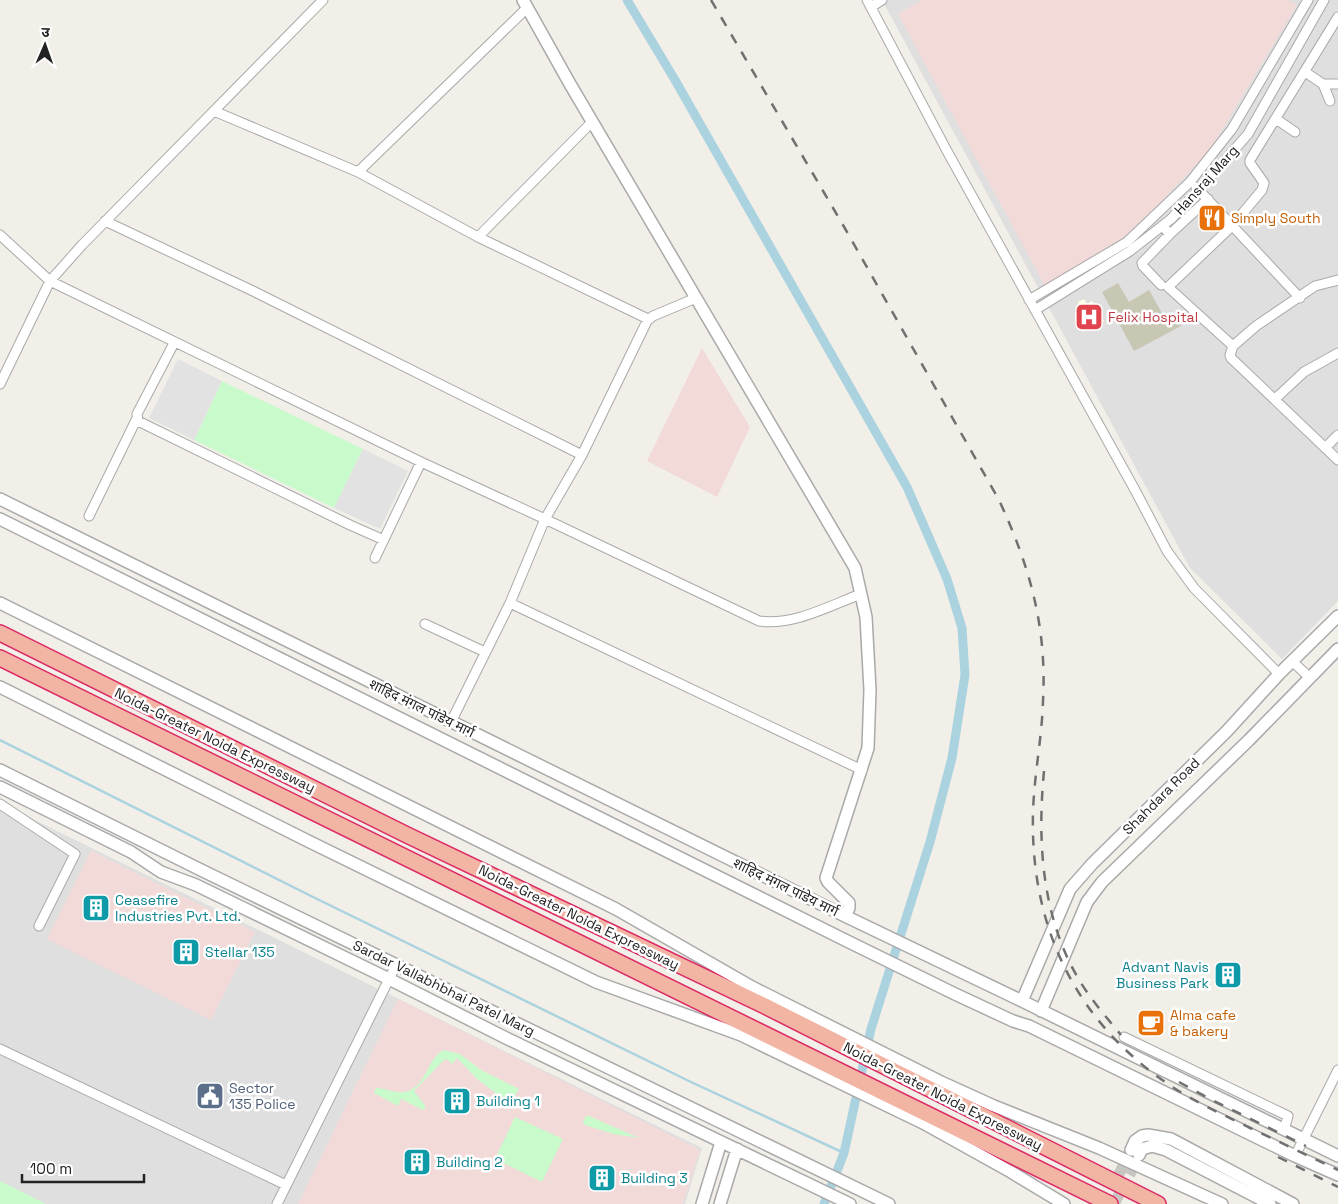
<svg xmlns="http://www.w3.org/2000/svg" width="1338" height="1204" font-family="'Space Grotesk','Noto Sans Devanagari',sans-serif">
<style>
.residential{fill:#e0dfdf}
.commercial{fill:#f2dad9}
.education{fill:#ffffe5}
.construction{fill:#c7c7b4}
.park{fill:#c8facc}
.parking{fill:#e2e2e2}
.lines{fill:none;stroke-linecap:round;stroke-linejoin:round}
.stream{stroke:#aad3df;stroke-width:2.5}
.canal{stroke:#aad3df;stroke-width:9}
.tertiary-tunnel{stroke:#c8c6c1;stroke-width:11;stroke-dasharray:11 5.5;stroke-linecap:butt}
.minor-casing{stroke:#a9a9a9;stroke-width:11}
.tertiary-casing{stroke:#a9a9a9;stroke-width:14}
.trunk-casing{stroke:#dc2a67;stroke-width:18}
.minor{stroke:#fff;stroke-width:9}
.tertiary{stroke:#fff;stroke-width:11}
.trunk{stroke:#f2b4a3;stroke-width:15}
.rail{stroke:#707070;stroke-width:2.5;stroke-dasharray:10 10;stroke-linecap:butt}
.labels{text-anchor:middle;stroke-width:5;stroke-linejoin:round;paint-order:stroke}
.street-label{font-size:14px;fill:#222;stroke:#fff}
.food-label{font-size:14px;fill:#c56008;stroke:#fff;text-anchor:start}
.health-label{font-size:14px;fill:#be3a42;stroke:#fff;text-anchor:start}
.culture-label{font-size:14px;fill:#0d838f;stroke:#fff;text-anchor:start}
.service-label{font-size:14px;fill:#4e5e75;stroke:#fff;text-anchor:start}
</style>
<rect width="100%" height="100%" fill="#f2efe9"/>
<path class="residential" d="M 882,0 L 1338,0 L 1338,601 L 1282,659 L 1190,568 Z
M 0,803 L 702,1148 L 685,1204 L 0,1204 Z"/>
<path class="commercial" d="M 922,0 L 1288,0 L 1297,5 L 1208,153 L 1120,244 L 1045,286 L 898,14 Z
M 702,348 L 750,427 L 717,497 L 647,461 Z
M 91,851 L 255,932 L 211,1020 L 47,939 Z
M 398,999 L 700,1150 L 683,1204 L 298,1204 Z"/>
<path class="education" d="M 1084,299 L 1087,304 L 1092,301 L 1104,321 L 1083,332 L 1075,318 L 1080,315 L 1077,309 L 1080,307 L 1078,302 Z"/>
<path class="construction" d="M 1118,283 L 1129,302 L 1149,290 L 1167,322 L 1176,317 L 1181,326 L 1134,351 L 1102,292 Z"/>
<path class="park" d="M 222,381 L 363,449 L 334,508 L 194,440 Z
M 444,1050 L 460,1054 L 481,1070 L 519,1089 L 510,1104 L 477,1079 L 457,1058 L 452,1064 L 447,1059 L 442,1062 L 414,1091 L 426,1107 L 423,1110 L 401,1099 L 398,1106 L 374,1093 L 376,1088 C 387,1088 397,1095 408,1091 C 426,1086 428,1057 444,1050 Z
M 586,1116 L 589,1116 L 639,1138 L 613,1134 L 585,1125 L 583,1122 Z
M 515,1117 L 563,1139 L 542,1182 L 495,1159 Z
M 0,1181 L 46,1204 L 0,1204 Z"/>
<path class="parking" d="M 178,359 L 222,381 L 194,440 L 149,418 Z
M 363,449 L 408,471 L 380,529 L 334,508 Z"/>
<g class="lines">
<path class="stream" d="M 0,740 L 311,896 L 691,1082 L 844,1153"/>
<path class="canal" d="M 627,0 L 675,80 L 907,487 L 947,579 L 962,628 L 965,675 L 952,758 L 930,842 L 871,1029 L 844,1153 L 824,1204"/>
<path class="tertiary-tunnel" d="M 1104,1204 L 1130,1152
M 1114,1204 L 1139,1157"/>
<defs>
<path id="minor" d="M 867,0 L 947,151 L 1135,490 L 1167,551 L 1194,588 L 1279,674
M 871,7 L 882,0
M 1305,72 L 1323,84 L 1330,101
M 1323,84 L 1338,84
M 214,111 L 358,172 L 478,237 L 648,319
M 1276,119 L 1295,132
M 358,172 L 527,8
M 1196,187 L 1300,298
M 105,221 L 253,291 L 582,455
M 1166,230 L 1170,234 L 1208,199
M 0,235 L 50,281 L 421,462 L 545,519 L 759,621 C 793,626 829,606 861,594
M 478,237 L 592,122
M 1338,280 L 1315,286 L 1256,326 L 1233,346 L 1230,355 L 1231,358 L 1338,460
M 1161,285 L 1143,266 L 1142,263 L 1170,234
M 1029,300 L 1127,242 L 1190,182 L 1232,129 L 1308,0
M 1035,310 L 1130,251 L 1171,219 L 1200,189 L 1248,134 L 1324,0
M 174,343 L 137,414 L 138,421 L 350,525 L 384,540
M 1233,346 L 1168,287 L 1232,226 L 1262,190 L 1264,183 L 1250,163 L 1250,160 L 1338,17
M 0,384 L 50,281 L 82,245 L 323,0
M 1275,399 L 1304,372 L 1338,353
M 1325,448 L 1338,435
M 89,516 L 137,418
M 375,558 L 421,462
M 510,603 L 862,770
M 425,624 L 485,652
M 1292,661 L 1310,678
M 451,722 L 510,603 L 545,519 L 582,455 L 647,321 L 653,316 L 696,298
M 0,804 L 75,854 L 39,926
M 1124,1037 L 1288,1116 L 1284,1130
M 0,1049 L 286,1185
M 1295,1156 L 1338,1070
M 277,1204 L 396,965"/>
<path id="tertiary" d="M 523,0 L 570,84 L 855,568 L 866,617 L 870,690 L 868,748 L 826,878 L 828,882 L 849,903 L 849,908 L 845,916
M 0,499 L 845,916 L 1022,1001 L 1338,1156
M 0,519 L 845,940 L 955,994 L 1013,1021 L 1029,1026 L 1295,1156 L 1338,1175
M 0,603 L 616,909 L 752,987 L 939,1081 L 994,1106 L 1099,1148 L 1222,1204
M 0,687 L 310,842 L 596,982 L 741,1035 L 923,1123 L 1011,1172 L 1064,1204
M 0,770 L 201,870 L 889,1204
M 0,787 L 131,852 L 161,872 L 196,885 L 389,979 L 508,1039 L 850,1204
M 1022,1001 L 1070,889 L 1092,864 L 1227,731 L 1279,674 L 1338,616
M 1041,1011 L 1087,902 L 1102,882 L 1249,740 L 1338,649
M 1131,1150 L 1135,1141 L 1142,1136 L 1148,1135 L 1171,1139 L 1293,1204
M 1139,1155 L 1142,1149 L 1152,1146 L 1166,1150 L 1270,1204
M 702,1204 L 721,1142
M 720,1204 L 737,1149"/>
<path id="trunk" d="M 0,633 L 407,835 L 765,1006 L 1158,1204
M 0,658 L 1110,1204"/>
</defs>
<use href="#minor" class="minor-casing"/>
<use href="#tertiary" class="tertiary-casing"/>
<use href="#trunk" class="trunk-casing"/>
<use href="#minor" class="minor"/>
<use href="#tertiary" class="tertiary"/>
<use href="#trunk" class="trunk"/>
<path class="rail" d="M 711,0 L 843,225 L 999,500 C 1030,567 1047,627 1043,701 C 1042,738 1034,775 1033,813 C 1030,926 1075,1022 1171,1086 C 1195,1102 1222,1114 1248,1127 C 1278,1141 1308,1156 1338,1170
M 1044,771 C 1037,843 1042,920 1081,983 C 1093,1002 1107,1018 1121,1035
M 1179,1082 L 1210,1099 L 1306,1146
M 1278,1157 L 1338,1187"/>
</g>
<defs>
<symbol id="restaurant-square" viewBox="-11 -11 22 22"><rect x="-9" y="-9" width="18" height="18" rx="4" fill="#e8710a" stroke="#fff"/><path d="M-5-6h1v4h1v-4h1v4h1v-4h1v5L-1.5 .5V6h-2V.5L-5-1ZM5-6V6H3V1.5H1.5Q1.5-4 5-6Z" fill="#fff"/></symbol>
<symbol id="hospital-square" viewBox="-11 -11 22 22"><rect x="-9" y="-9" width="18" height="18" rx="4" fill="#e0444e" stroke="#fff"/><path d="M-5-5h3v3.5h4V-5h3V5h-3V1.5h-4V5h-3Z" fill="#fff"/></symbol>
<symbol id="building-square" viewBox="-11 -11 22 22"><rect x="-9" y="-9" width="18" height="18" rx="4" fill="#0f9aa8" stroke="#fff"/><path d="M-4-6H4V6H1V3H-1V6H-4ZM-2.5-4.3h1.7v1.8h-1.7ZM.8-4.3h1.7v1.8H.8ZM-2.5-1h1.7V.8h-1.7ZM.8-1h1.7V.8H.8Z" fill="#fff"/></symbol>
<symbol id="cafe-square" viewBox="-11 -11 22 22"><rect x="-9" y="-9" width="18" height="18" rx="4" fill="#e8710a" stroke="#fff"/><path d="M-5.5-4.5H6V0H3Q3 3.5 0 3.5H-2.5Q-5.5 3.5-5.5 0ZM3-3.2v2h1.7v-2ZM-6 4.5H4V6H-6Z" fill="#fff"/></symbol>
<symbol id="civic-square" viewBox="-11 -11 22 22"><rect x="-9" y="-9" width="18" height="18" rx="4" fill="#5c6f8a" stroke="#fff"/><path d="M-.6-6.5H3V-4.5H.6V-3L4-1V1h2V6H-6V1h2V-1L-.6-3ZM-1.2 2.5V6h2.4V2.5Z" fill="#fff"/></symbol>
</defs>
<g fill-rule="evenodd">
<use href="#restaurant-square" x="1196" y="202" width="32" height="32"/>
<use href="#hospital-square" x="1073" y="301" width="32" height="32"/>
<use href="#building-square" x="80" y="892" width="32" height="32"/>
<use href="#building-square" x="170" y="936" width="32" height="32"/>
<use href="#building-square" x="1212" y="959" width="32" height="32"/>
<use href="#cafe-square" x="1135" y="1007" width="32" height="32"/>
<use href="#civic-square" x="194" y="1080" width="32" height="32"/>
<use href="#building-square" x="441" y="1085" width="32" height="32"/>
<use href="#building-square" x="401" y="1146" width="32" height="32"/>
<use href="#building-square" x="586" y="1162" width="32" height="32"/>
</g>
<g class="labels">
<g class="street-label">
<text transform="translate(1206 180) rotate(-48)" y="5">Hansraj Marg</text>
<text transform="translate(422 708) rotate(26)" y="5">शाहिद मंगल पांडेय मार्ग</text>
<text transform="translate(215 740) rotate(26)" y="5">Noida-Greater Noida Expressway</text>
<text transform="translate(1161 796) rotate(-45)" y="5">Shahdara Road</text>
<text transform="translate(786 887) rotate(26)" y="5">शाहिद मंगल पांडेय मार्ग</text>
<text transform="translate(579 917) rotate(26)" y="5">Noida-Greater Noida Expressway</text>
<text transform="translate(444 988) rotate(26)" y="5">Sardar Vallabhbhai Patel Marg</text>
<text transform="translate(943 1096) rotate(27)" y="5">Noida-Greater Noida Expressway</text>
</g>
<g class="food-label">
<text x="1231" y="223">Simply South</text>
<text x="1170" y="1020">Alma cafe<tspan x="1170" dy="16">&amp; bakery</tspan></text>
</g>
<g class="health-label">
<text x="1108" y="322">Felix Hospital</text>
</g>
<g class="culture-label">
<text x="115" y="905">Ceasefire<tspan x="115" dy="16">Industries Pvt. Ltd.</tspan></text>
<text x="205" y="957">Stellar 135</text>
<text x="1209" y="972" text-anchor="end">Advant Navis<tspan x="1209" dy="16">Business Park</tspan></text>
<text x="476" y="1106">Building 1</text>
<text x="436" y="1167">Building 2</text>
<text x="621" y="1183">Building 3</text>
</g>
<g class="service-label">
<text x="229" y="1093">Sector<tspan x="229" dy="16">135 Police</tspan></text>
</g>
</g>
<g transform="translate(45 45) rotate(2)" stroke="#ffffff" stroke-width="4" paint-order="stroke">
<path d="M0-4L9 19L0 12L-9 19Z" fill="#222222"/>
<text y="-8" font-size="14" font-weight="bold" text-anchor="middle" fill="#222222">उ</text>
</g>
<path d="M22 1174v8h122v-8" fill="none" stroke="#222222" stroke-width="2.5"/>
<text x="30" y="1174" font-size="15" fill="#222222" stroke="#ffffff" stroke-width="4" paint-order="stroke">100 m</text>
</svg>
